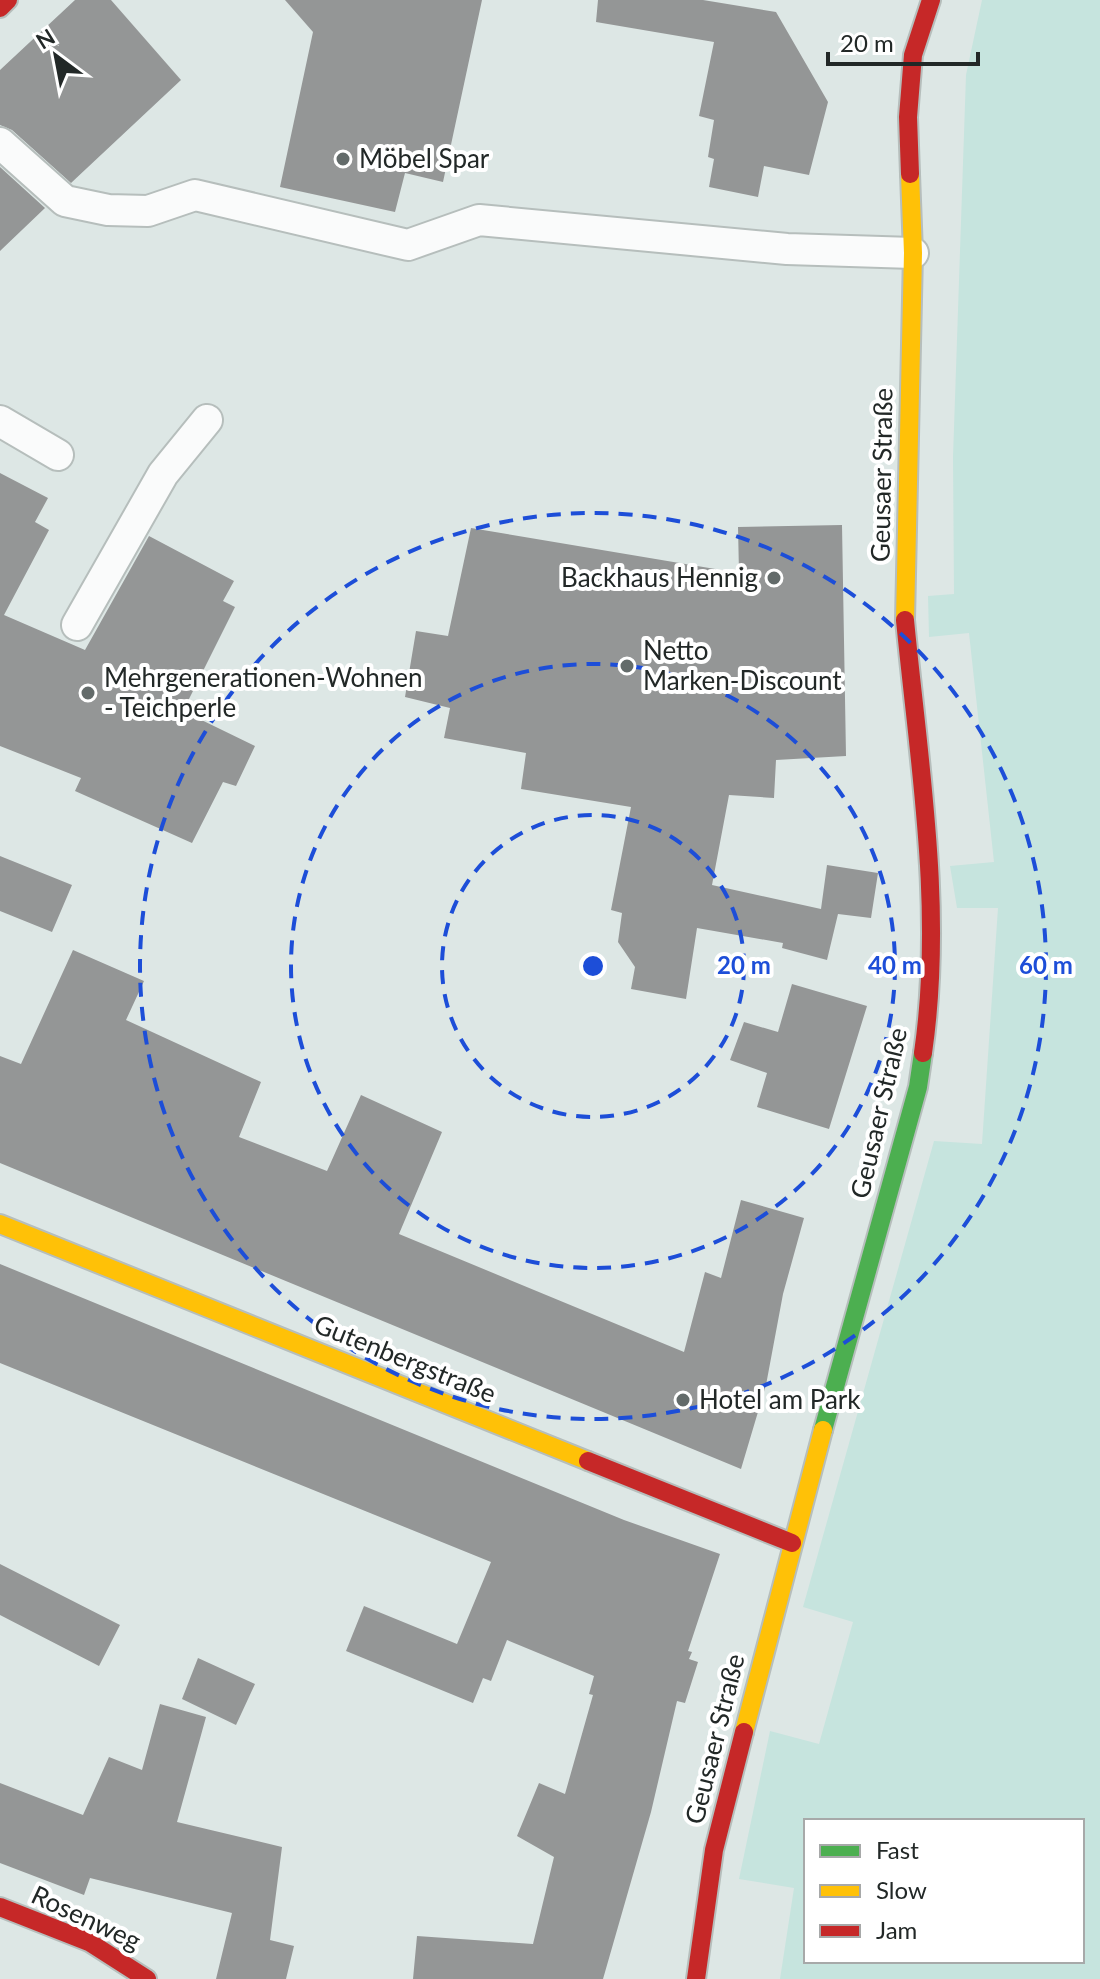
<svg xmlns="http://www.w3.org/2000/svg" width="1100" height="1979" font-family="Lato,sans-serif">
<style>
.green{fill:#c6e4de;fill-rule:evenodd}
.building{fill:#949696}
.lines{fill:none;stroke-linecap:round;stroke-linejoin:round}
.lane-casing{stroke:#b6bebc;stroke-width:34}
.fast-casing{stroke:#b6bebc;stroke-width:22}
.slow-casing{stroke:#b6bebc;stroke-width:22}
.jam-casing{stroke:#b6bebc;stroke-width:22}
.lane{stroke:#fafbfb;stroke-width:30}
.fast{stroke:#4caf50;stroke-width:18}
.slow{stroke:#ffc107;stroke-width:18}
.jam{stroke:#c62828;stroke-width:18}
.ring{fill:none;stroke:#1d4ed8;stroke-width:4;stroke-dasharray:14 10}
.poi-dot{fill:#636b6a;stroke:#fff;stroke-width:3}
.labels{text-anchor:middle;stroke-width:8;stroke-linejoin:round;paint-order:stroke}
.poi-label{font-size:26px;fill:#222827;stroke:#fff;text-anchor:start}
.street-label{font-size:26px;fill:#222827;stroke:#fff}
.centre{fill:#1d4ed8;stroke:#fff;stroke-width:4}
.ring-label{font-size:24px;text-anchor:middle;font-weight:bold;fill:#1d4ed8;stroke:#fff;stroke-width:8;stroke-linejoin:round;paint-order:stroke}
</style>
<rect width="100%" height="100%" fill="#dde7e5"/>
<path class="green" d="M 982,0 L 1100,0 L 1100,1979 L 780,1979 L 794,1888 L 739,1879 L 770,1731 L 819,1744 L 853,1622 L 803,1607 L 934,1141 L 982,1144 L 998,908 L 957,908 L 950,866 L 994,862 L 969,633 L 929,637 L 928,596 L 954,594 L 953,457 L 966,75 ZM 806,1821 L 1082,1821 L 1082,1961 L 806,1961 Z"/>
<path class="building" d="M 75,0 L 111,0 L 181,80 L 71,183 L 12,130 L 0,125 L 0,70 Z
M 285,0 L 482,0 L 443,182 L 405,173 L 395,212 L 280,187 L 313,32 Z
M 598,0 L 703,0 L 776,12 L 828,102 L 809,175 L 764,166 L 758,197 L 709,187 L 714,159 L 708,157 L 714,120 L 699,116 L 714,42 L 596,22 Z
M 0,167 L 45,208 L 0,251 Z
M 0,473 L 48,498 L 35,522 L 49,530 L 4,615 L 85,650 L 149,536 L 234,581 L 223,601 L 235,607 L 183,711 L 255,746 L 236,786 L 223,782 L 192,843 L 75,791 L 81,778 L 0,746 Z
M 842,525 L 846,756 L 776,760 L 774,798 L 729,795 L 712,885 L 821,909 L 827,865 L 878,873 L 871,918 L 838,914 L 827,960 L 782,948 L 783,943 L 697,928 L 686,999 L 631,989 L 635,967 L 618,942 L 622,913 L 611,910 L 631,807 L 521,789 L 526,753 L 444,738 L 450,708 L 405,697 L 416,631 L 448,636 L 471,528 L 739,573 L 738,527 Z
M 0,856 L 72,885 L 52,932 L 0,911 Z
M 73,950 L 144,981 L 126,1020 L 261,1082 L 239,1137 L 327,1171 L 361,1095 L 442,1132 L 399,1234 L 684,1352 L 705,1272 L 721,1278 L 741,1200 L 804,1218 L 783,1294 L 766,1385 L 741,1469 L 0,1163 L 0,1056 L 21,1064 Z
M 792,984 L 867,1006 L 829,1129 L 757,1107 L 767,1073 L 730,1060 L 744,1022 L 778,1032 Z
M 0,1264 L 624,1520 L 720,1554 L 688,1651 L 692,1652 L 689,1659 L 698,1662 L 685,1703 L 677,1701 L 651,1812 L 603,1979 L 413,1979 L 417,1936 L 533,1944 L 554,1857 L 517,1836 L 539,1783 L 565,1794 L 593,1695 L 589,1694 L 594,1676 L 507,1640 L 491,1681 L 483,1678 L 473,1703 L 346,1651 L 364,1606 L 457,1644 L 491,1562 L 0,1363 Z
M 0,1564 L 120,1625 L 99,1666 L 0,1615 Z
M 198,1658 L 255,1684 L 236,1725 L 182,1699 Z
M 160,1704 L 206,1717 L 177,1822 L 282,1847 L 270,1940 L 294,1946 L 286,1979 L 216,1979 L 232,1913 L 90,1878 L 84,1895 L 0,1863 L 0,1783 L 83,1815 L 109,1757 L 142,1770 Z"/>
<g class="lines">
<defs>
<path id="lane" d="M 0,143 L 65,201 L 108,210 L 148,211 L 195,195 L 408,245 L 479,220 L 787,249 L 913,253
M 0,421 L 58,455
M 77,625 L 163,474 L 207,420"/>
<path id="fast" d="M 823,1430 L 918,1087 L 923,1053"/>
<path id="slow" d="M 905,620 L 913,253 L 910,174
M 0,1224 L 588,1461
M 744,1732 L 823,1430"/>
<path id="jam" d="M 0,8 L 8,0
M 910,174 L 908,117 L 913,55 L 931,0
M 905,620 C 919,764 944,909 923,1053
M 588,1461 L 792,1543
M 0,1907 L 89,1942 L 147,1979
M 696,1979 L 714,1850 L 744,1732"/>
</defs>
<use href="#lane" class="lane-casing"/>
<use href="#fast" class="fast-casing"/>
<use href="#slow" class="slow-casing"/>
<use href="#jam" class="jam-casing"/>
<use href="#lane" class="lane"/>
<use href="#fast" class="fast"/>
<use href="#slow" class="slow"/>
<use href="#jam" class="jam"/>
</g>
<g class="ring">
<circle cx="593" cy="966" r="151"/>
<circle cx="593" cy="966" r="302"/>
<circle cx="593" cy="966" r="453"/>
</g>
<g class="poi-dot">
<circle cx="343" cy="159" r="8"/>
<circle cx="774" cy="578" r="8"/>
<circle cx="627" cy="666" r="8"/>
<circle cx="88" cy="693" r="8"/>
<circle cx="683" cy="1400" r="8"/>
</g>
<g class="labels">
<g class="poi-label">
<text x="359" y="168">Möbel Spar</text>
<text x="758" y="587" text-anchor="end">Backhaus Hennig</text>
<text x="643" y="660">Netto<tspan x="643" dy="30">Marken-Discount</tspan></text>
<text x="104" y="687">Mehrgenerationen-Wohnen<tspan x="104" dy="30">- Teichperle</tspan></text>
<text x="699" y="1409">Hotel am Park</text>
</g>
<g class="street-label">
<text transform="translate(882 475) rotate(-89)" y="9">Geusaer Straße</text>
<text transform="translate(879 1113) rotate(-77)" y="9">Geusaer Straße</text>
<text transform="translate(405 1359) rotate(22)" y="9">Gutenbergstraße</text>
<text transform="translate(715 1739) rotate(-76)" y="9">Geusaer Straße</text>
<text transform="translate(86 1918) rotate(25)" y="9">Rosenweg</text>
</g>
</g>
<circle cx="593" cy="966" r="12" class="centre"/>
<g class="ring-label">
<text x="744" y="974">20 m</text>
<text x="895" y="974">40 m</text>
<text x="1046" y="974">60 m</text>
</g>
<rect x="804" y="1819" width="280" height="144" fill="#ffffff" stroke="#a7a9a9" stroke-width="2"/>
<rect x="820" y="1845" width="40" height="12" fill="#4caf50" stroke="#a7a9a9" stroke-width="2"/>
<text x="876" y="1859" font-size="24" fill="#222827">Fast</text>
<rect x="820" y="1885" width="40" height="12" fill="#ffc107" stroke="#a7a9a9" stroke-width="2"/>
<text x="876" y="1899" font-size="24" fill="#222827">Slow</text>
<rect x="820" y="1925" width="40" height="12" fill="#c62828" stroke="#a7a9a9" stroke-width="2"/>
<text x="876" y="1939" font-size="24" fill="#222827">Jam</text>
<g transform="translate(56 56) rotate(328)" stroke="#ffffff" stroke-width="6" paint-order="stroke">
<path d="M0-6L14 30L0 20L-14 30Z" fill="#222827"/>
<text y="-12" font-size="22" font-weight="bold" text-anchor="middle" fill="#222827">N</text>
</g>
<path d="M828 52v12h150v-12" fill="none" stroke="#222827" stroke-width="4"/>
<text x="840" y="52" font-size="24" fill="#222827" stroke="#ffffff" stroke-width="6" paint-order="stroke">20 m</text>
</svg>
